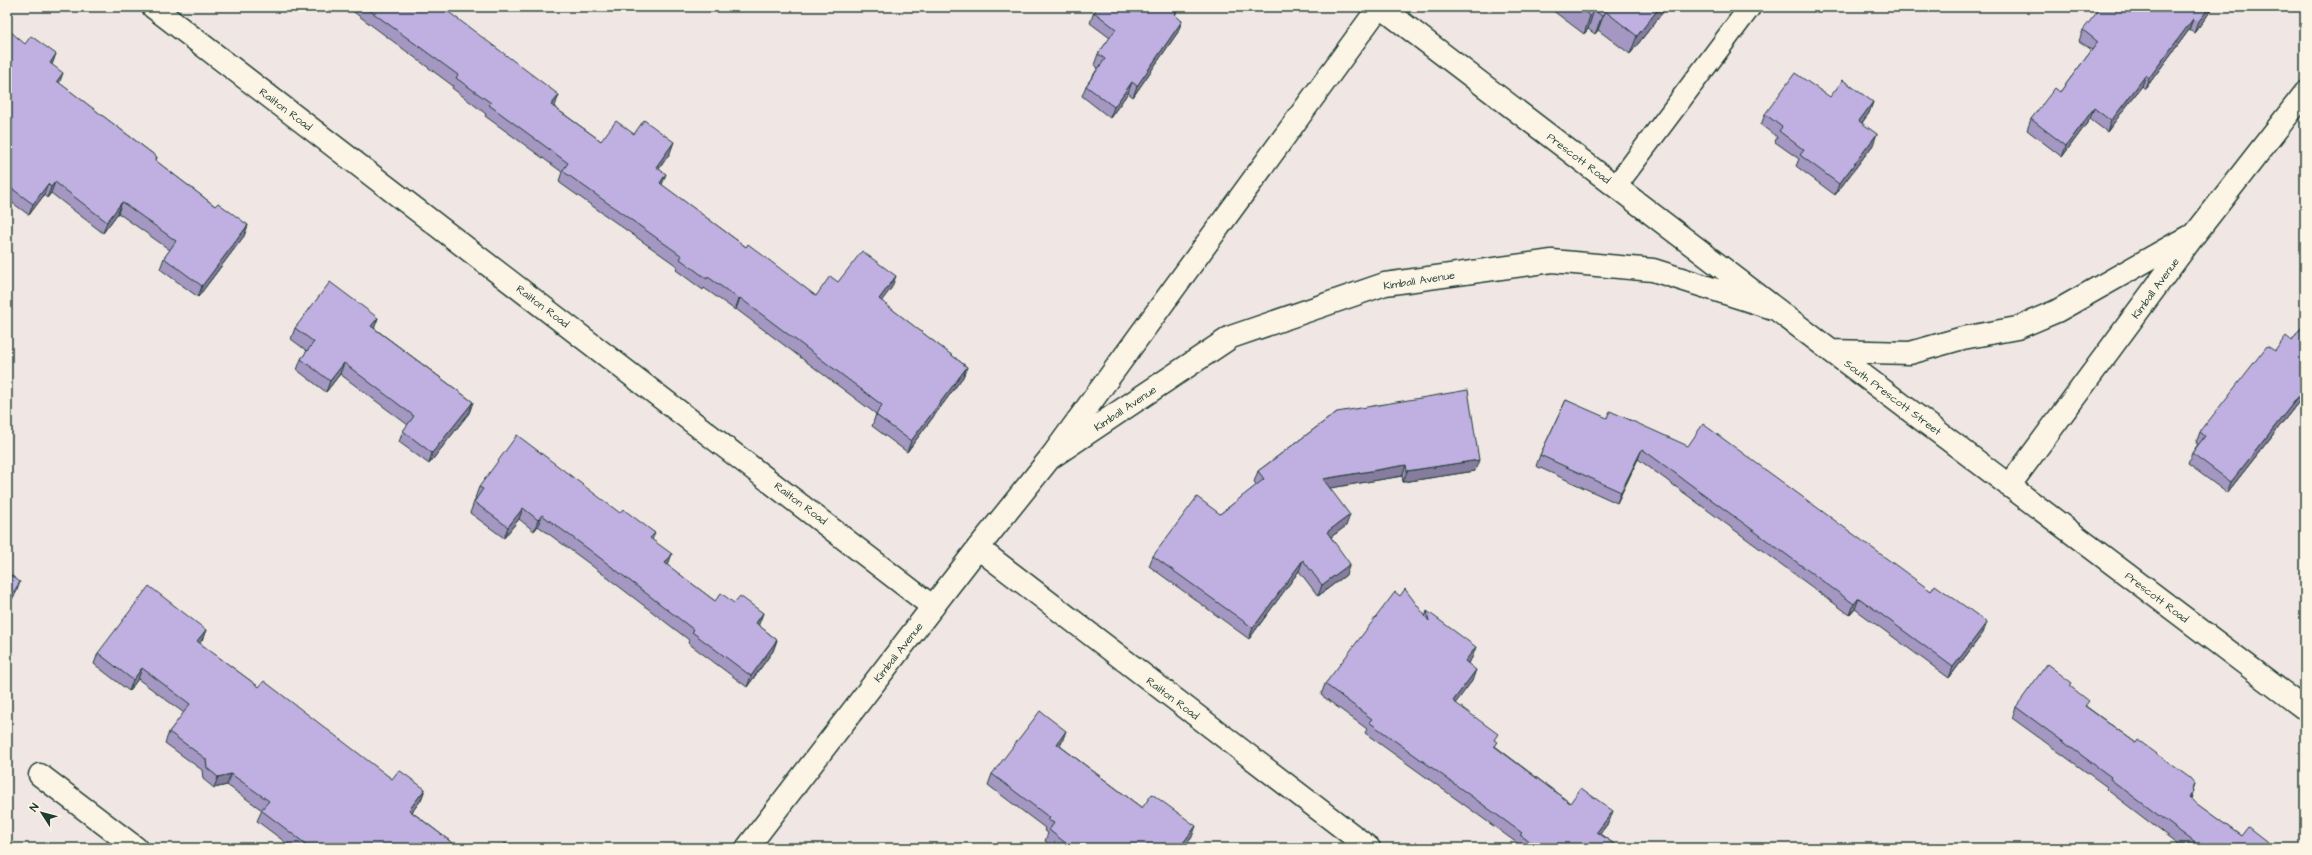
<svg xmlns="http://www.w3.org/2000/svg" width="2312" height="855" font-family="'Architects Daughter',sans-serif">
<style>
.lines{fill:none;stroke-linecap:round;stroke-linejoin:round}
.lane-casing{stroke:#1f3d34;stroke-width:24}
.street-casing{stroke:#1f3d34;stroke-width:25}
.secondary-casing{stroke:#1f3d34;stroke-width:25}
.lane{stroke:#fcf5e5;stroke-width:21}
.street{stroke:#fcf5e5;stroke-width:22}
.secondary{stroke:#fcf5e5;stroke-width:22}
.wall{fill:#a497c2;stroke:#1f3d34}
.shaded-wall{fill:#867b9e;stroke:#1f3d34}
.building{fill:#bfb0e1;stroke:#1f3d34}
.labels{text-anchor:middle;stroke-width:4;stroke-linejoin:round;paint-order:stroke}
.street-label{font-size:11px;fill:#1f3d34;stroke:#fcf5e5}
</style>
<rect width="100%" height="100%" fill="#f0e7e4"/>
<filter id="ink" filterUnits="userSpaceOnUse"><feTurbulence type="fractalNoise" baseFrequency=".025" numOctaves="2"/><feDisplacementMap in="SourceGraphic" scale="8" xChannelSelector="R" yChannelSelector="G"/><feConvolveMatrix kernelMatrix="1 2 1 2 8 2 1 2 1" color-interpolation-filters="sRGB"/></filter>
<g filter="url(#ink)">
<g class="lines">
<defs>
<path id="lane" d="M 1616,186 L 1750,7"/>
<path id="street" d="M 153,7 L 933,607
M 1051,457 L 1379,7
M 978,548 L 1369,848
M 40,775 L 136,848"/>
<path id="secondary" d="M 1381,7 L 1831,351 L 2305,709
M 1831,351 L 1910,353 L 1963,338 L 2017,328 L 2057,311 L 2188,237
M 2009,486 L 2195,234 L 2305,93
M 747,848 L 978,548 L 1050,458 L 1231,337 L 1385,284 L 1552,261 L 1653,270 L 1776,309"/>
</defs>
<use href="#lane" class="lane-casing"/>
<use href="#street" class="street-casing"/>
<use href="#secondary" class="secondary-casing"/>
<use href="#lane" class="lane"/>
<use href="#street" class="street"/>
<use href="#secondary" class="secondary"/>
</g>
<path class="wall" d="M 347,7 L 442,7 L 555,106 L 554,107 L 601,141 L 634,134 L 670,153 L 659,169 L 662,185 L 746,247 L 816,296 L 838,282 L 892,287 L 881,301 L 967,367 L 963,377 L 907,452 L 872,426 L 876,414 L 736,309 L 735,310 L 704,288 L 703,290 L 676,270 L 677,266 L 560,183 L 559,181 L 562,172 L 485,116 L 486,114 L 452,88 L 453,86 Z
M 1548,7 L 1667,7 L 1630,54 L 1598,30 L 1595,34 L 1588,29 L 1584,34 Z
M 2214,7 L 2194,33 L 2189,30 L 2145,89 L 2142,86 L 2107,132 L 2090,119 L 2062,157 L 2027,130 L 2031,119 L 2060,92 L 2092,50 L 2079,41 L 2083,30 Z
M 1094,12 L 1175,16 L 1178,32 L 1133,97 L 1128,93 L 1110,118 L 1082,96 L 1086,86 L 1098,68 L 1094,65 L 1098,54 L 1110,38 L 1090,23 Z
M 7,37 L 52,65 L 59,83 L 157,157 L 156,161 L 215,206 L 248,225 L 244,236 L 198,297 L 160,269 L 164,258 L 170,250 L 118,213 L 103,233 L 51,193 L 47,198 L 44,195 L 29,215 L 7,199 Z
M 1830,97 L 1873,102 L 1869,113 L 1862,123 L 1873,145 L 1835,195 L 1796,166 L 1799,159 L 1775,142 L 1777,137 L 1761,125 L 1765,114 Z
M 378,318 L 374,328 L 473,402 L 469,413 L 429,464 L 399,442 L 403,431 L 408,425 L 340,374 L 326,392 L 297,370 L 301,359 L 307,351 L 291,339 L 295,328 Z
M 2305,323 L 2305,394 L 2227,493 L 2188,464 L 2192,453 L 2198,444 L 2196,443 L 2200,432 L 2275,351 L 2292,341 Z
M 1566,400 L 1931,591 L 1987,622 L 1983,633 L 1949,678 L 1855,609 L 1850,615 L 1638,459 L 1617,503 L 1536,466 L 1540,455 Z
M 1337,412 L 1475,471 L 1403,482 L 1402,476 L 1330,488 L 1346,526 L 1331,537 L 1346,575 L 1318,596 L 1299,571 L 1249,639 L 1149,566 L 1153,556 L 1220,514 L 1257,485 L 1254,482 L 1258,471 Z
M 479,487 L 620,513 L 655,533 L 652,540 L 667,565 L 715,601 L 734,603 L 763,613 L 758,625 L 777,640 L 773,651 L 747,687 L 688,643 L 689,640 L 587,562 L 538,526 L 534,531 L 519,519 L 504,538 L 470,513 L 474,502 L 476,499 L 475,498 Z
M 1400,596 L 1425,617 L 1427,611 L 1472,658 L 1468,663 L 1472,681 L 1455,703 L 1495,741 L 1495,746 L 1570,803 L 1609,822 L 1600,834 L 1620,848 L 1520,848 L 1516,846 L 1517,843 L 1365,733 L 1367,729 L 1321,695 L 1325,684 Z
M 206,630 L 202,640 L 199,643 L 259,687 L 392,779 L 425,789 L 421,800 L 412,812 L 459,848 L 293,848 L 257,821 L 262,810 L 227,785 L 214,788 L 203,779 L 202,770 L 165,743 L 169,732 L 184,713 L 138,679 L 129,691 L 94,664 L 98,653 Z
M 2070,687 L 2087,707 L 2136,743 L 2195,784 L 2193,790 L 2191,800 L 2241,836 L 2275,848 L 2183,848 L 2106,789 L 2107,787 L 2012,718 L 2016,707 Z
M 1062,742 L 1060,746 L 1142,808 L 1192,837 L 1184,848 L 1054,848 L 1045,841 L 1048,833 L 1044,830 L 1045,828 L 988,785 L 992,774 Z"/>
<path class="shaded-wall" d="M 1660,7 L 1667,7 L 1630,54 L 1637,36 Z
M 2210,7 L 2214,7 L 2194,33 L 2198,22 Z
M 1178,8 L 1174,19 L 1174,14 Z
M 1594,10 L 1588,29 L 1584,34 L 1590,16 Z
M 1605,11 L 1598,30 L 1595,34 L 1602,16 Z
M 2193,19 L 2189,30 L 2145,89 L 2149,78 Z
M 1182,21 L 1178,32 L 1133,97 L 1137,86 Z
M 56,54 L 52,65 L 50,63 Z
M 63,73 L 59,84 L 57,81 Z
M 2146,75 L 2142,86 L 2107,132 L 2111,121 Z
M 1132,82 L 1128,93 L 1110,118 L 1114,107 Z
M 559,95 L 555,106 L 547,116 L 551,105 Z
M 1873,102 L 1869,113 L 1855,132 L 1859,121 Z
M 2094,108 L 2090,119 L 2062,157 L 2066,146 Z
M 1877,134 L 1873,145 L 1835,195 L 1839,184 Z
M 674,142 L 670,153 L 652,178 L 656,167 Z
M 666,174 L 662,185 L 660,183 Z
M 55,182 L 51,193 L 47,198 L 51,187 Z
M 48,184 L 44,195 L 29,215 L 33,204 Z
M 122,202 L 118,213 L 103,233 L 107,222 Z
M 248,225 L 244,236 L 198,297 L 202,286 Z
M 896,276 L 892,287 L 875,310 L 879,299 Z
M 740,298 L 736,309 L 735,310 L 739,299 Z
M 378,318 L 374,329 L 371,326 Z
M 344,363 L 340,374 L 326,392 L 330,381 Z
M 967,367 L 963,377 L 907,452 L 911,441 Z
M 2305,388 L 2305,394 L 2227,493 L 2231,482 Z
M 473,402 L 469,413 L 429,464 L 432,453 Z
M 1642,449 L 1638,459 L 1617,503 L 1621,492 Z
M 1479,460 L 1475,471 L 1403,482 L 1407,471 Z
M 1406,465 L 1402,476 L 1319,490 L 1323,479 Z
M 523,508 L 519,519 L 504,538 L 508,527 Z
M 542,515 L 538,526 L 534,531 L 538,520 Z
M 1350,515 L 1346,526 L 1323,543 L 1327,532 Z
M 672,554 L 668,565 L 661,574 L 665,563 Z
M 1303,560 L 1299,571 L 1249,639 L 1253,628 Z
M 1350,564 L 1346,575 L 1318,596 L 1322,585 Z
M 20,582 L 16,593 L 7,607 L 7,602 Z
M 1859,598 L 1855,609 L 1850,615 L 1854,604 Z
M 763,613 L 759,624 L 752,634 L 756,623 Z
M 1987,622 L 1983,633 L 1949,678 L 1953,667 Z
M 206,630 L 202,640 L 193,652 L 197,641 Z
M 777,640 L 773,651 L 747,687 L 751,676 Z
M 1476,647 L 1472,658 L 1461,672 L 1465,661 Z
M 142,668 L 138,679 L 129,691 L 133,680 Z
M 1476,670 L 1472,681 L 1449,712 L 1453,701 Z
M 1066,731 L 1062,742 L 1053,755 L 1057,744 Z
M 231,774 L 227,785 L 214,788 L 218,777 Z
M 425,789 L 421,800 L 405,821 L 409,810 Z
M 2194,790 L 2190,801 L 2189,798 Z
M 1613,811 L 1609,822 L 1593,842 L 1597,832 Z
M 1196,826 L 1192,837 L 1184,848 L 1179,848 Z"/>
<path class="building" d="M 365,7 L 442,7 L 559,95 L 551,105 L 601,141 L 616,121 L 634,134 L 644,120 L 674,142 L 656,167 L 666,174 L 660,183 L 746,247 L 748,244 L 816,296 L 830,276 L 838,282 L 862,251 L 896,276 L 879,299 L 967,367 L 911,441 L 876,415 L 882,405 L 740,298 L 739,299 L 708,277 L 707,279 L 680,259 L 682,256 L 564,172 L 563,170 L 568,163 L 489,105 L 491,103 L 456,78 L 458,75 Z
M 1098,7 L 1176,7 L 1178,8 L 1174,14 L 1182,21 L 1137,86 L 1132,82 L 1114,107 L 1086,86 L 1105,59 L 1098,54 L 1116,29 L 1094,12 Z
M 1579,7 L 1660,7 L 1637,36 L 1605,11 L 1602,16 L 1594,10 L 1590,16 Z
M 2101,7 L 2210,7 L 2198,22 L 2193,19 L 2149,78 L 2146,75 L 2111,121 L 2094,108 L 2066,146 L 2031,119 L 2055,88 L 2060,92 L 2098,42 L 2083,30 Z
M 11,32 L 25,44 L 31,36 L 56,54 L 50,63 L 63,73 L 57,81 L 157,157 L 155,160 L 215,206 L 218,203 L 248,225 L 202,286 L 164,258 L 176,241 L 122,202 L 107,222 L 55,182 L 51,187 L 48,184 L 33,204 L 7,185 L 7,37 Z
M 1795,73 L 1830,97 L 1843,80 L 1873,102 L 1859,121 L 1877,134 L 1839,184 L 1800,155 L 1804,150 L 1779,131 L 1782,127 L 1765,114 Z
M 330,282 L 378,318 L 371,326 L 473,402 L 432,453 L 403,431 L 414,416 L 344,363 L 330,381 L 301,359 L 314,342 L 295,328 Z
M 2305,323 L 2305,388 L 2231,482 L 2192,453 L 2205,436 L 2200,432 L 2267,346 L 2275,351 L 2286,336 L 2292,341 Z
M 1468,390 L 1479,460 L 1407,471 L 1406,465 L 1323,479 L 1350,515 L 1327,532 L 1350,564 L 1322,585 L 1303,560 L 1253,628 L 1153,556 L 1197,497 L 1220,514 L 1264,479 L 1258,471 L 1337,412 Z
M 1566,400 L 1607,418 L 1610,411 L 1688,446 L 1703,424 L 1931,591 L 1935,585 L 1987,622 L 1953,667 L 1859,598 L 1854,604 L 1642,449 L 1621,492 L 1540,455 Z
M 517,435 L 620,513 L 623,509 L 655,533 L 650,538 L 672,554 L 665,563 L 715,601 L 721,593 L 734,603 L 740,596 L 763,613 L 756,623 L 777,640 L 751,676 L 692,632 L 694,630 L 591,551 L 542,515 L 538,520 L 523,508 L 508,527 L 474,502 L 483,489 L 479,487 Z
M 7,572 L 20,582 L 7,602 Z
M 149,586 L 206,630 L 197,641 L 259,687 L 264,681 L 392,779 L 399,770 L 425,789 L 409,810 L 459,848 L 311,848 L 261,810 L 269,801 L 231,774 L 218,777 L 207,768 L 206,759 L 169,732 L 190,704 L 142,668 L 133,680 L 98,653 Z
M 1405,589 L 1429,621 L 1427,611 L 1476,647 L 1465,661 L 1476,670 L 1453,701 L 1498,734 L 1494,740 L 1497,742 L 1494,746 L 1570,803 L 1581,788 L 1613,811 L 1597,832 L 1620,848 L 1539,848 L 1520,835 L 1522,833 L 1369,722 L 1372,719 L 1325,684 L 1395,592 L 1400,596 Z
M 2047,664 L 2072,683 L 2070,686 L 2089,701 L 2085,706 L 2136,743 L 2138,740 L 2190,778 L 2195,784 L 2192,789 L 2194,790 L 2189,798 L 2241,836 L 2248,827 L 2275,848 L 2202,848 L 2110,779 L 2111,777 L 2016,707 Z
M 1040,711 L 1066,731 L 1057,744 L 1142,808 L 1152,794 L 1196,826 L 1179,848 L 1072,848 L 1049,830 L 1054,823 L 1048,820 L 1050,818 L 992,774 Z
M 505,843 L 512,848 L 502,848 Z"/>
</g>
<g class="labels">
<g class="street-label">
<text transform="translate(286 109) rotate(37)" y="4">Railton Road</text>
<text transform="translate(1579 158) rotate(37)" y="4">Prescott Road</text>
<text transform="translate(1419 280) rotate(-9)" y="4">Kimball Avenue</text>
<text transform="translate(2155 288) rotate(-54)" y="4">Kimball Avenue</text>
<text transform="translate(543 306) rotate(37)" y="4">Railton Road</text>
<text transform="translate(1893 397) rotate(37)" y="4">South Prescott Street</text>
<text transform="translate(1125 408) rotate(-34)" y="4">Kimball Avenue</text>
<text transform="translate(801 503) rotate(37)" y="4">Railton Road</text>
<text transform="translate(2157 597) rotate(37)" y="4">Prescott Road</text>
<text transform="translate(898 652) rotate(-52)" y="4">Kimball Avenue</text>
<text transform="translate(1173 698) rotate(37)" y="4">Railton Road</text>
</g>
</g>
<rect width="2312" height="855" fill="none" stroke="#fcf5e5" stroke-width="24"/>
<rect x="12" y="12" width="2288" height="831" fill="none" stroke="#1f3d34" stroke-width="1.5" filter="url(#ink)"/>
<g transform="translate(42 813) rotate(306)" stroke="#fcf5e5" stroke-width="3" paint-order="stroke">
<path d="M0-3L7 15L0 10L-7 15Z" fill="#1f3d34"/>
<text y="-6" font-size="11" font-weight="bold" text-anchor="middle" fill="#1f3d34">N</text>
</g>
</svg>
